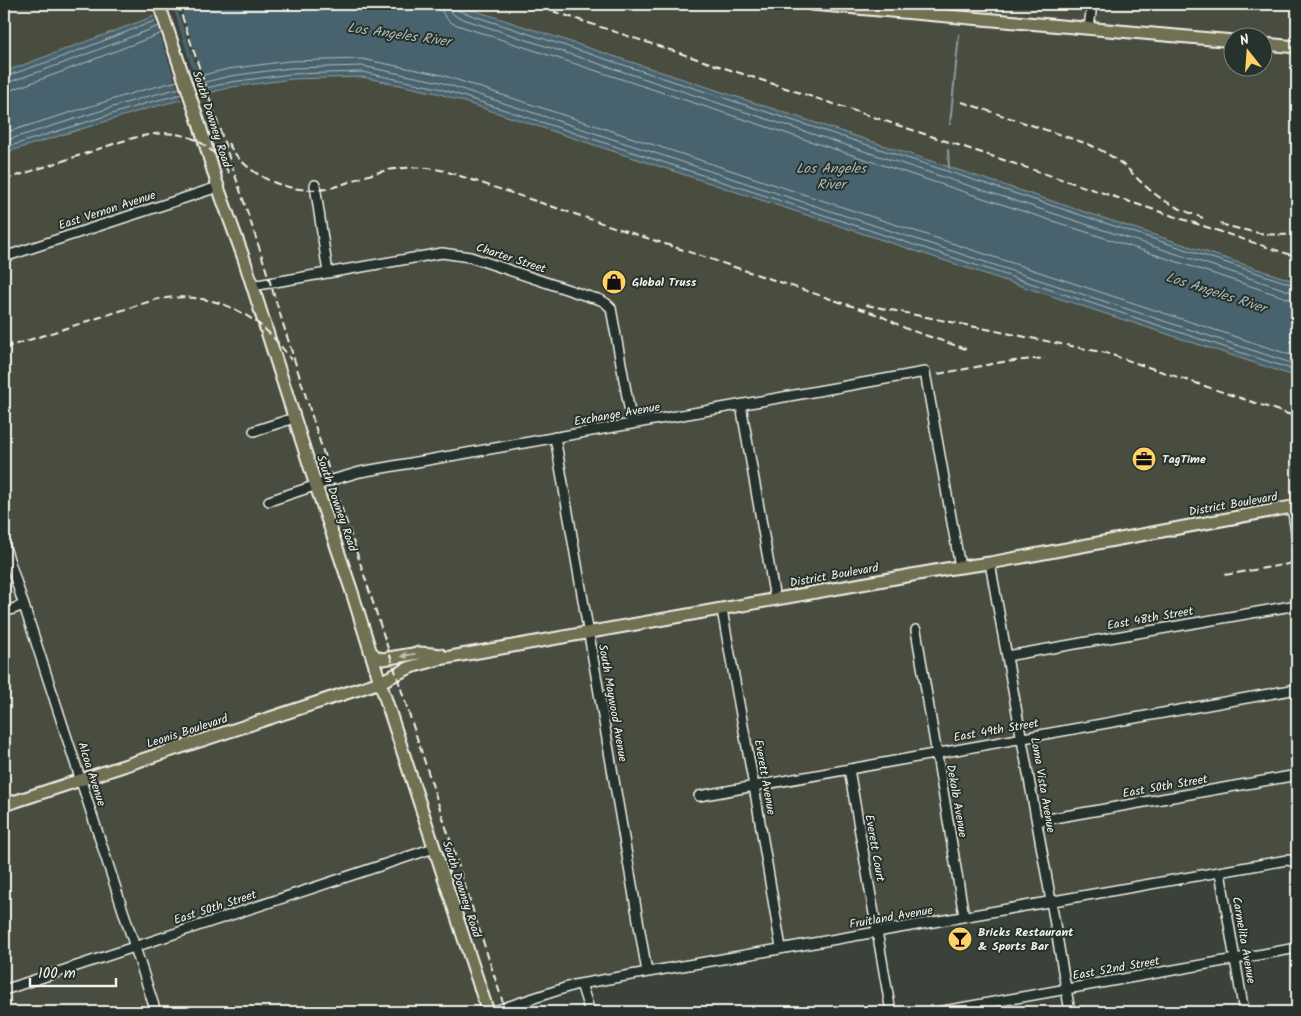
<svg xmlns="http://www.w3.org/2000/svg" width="1301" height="1016" font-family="Kalam,sans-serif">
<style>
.built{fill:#494d41;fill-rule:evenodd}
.water{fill:#49646e;stroke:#8d9c9f}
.pier{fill:#3b4239}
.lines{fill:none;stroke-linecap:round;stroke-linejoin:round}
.shore{stroke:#b0b9b7;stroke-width:1}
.stream{stroke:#8d9c9f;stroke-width:2}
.minor-casing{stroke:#f4f1e8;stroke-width:12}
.major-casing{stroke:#f4f1e8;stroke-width:15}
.minor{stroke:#26332d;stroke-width:9}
.major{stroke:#706f52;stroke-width:11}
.rail{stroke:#f4f1e8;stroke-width:2;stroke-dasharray:8 4;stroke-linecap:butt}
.oneway{fill:#bfbdac}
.labels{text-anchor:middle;stroke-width:4;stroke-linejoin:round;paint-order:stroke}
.street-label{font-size:12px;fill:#f4f1e8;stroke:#26332d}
.poi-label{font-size:12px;font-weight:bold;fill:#f4f1e8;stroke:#26332d;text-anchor:start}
.water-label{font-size:14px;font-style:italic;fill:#b0b9b7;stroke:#26332d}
</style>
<rect width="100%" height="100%" fill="#3b4239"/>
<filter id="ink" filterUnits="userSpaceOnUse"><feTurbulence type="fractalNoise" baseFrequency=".02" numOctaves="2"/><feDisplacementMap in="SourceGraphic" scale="10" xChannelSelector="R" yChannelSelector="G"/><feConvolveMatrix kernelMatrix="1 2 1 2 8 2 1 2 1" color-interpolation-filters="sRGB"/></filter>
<g filter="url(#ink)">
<path class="built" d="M 4,4 L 1297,4 L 1297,866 L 1296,860 L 585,983 L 515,1006 L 512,997 L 483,1007 L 484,1012 L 4,1012 ZM 1234,38 L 1264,38 L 1264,68 L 1234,68 Z"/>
<path class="water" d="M 187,4 L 453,4 L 492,16 L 1297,282 L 1297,377 L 437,93 L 362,77 L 292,79 L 232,87 L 149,108 L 4,153 L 4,72 Z"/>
<path class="pier" d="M 180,4 L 209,95 L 206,96 L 176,6 Z
M 173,7 L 201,97 L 182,102 L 153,14 Z"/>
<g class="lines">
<path class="shore" d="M 441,4 C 441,13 446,20 454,24 L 1290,299 L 1297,300
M 449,4 L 450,11 L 457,17 L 1292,292 L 1297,293
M 455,4 L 456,8 L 459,11 L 1297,286
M 4,77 L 59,58 L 157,20
M 191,78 L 228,69 L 289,61 L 362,59 L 442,75 L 1297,357
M 4,83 L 9,82 L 61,64 L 159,26
M 193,85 L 230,76 L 290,68 L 362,66 L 440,82 L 1297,365
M 4,90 L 11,90 L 64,71 L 162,33
M 195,91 L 231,82 L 291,74 L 362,72 L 438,88 L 1297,371
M 4,133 L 143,90 L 178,81
M 4,141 L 145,97 L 180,88
M 4,148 L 147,103 L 182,94"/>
<path class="stream" d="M 950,124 L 959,35
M 948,150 L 949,168"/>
<defs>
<path id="minor" d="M 1089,28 L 1092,4
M 315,185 L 328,273
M 4,257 L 218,187
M 252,286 L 442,253 L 470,257 L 590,297 C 599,299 604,300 611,308 L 632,424
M 741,405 L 775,599
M 254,431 L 294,418
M 555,437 L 647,972
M 269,501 L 332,480 L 360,472 L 925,372 L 960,567
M 1292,507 L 1297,538
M 4,544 L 156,1012
M 990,563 L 1051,901 L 1070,1012
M 722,610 L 754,786 L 781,948
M 4,612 L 24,605
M 916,630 L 964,916
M 1007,656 L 1297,605
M 849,769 L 891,1012
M 699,796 L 1297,689
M 1037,821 L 1297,775
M 1220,872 L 1244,1012
M 581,984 L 590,1012
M 4,990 L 434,848
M 491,1012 L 574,985 L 1287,860 L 1297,862
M 938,1012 L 1297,948"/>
<path id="major" d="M 159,4 L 199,123 L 218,187 L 244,259 L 316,486 L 351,589 L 380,682 L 488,1012
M 811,4 L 1234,41
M 1264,44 L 1297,47
M 370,651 L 376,657 L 383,659 L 419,653 L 433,654 L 441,655
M 4,805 L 380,682 L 411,667 L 439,659 L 946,569 L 990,563 L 1297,506"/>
</defs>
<use href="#minor" class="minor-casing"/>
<use href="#major" class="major-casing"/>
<use href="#minor" class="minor"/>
<use href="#major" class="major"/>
<path class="rail" d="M 178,4 L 259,247 L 332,480 L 353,541 L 506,1012
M 531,4 L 1297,257
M 962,102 L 1088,144 C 1102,150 1115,158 1127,168 C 1136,177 1145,187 1155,194 C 1169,205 1187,212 1203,218
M 228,143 C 247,177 288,194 326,189 C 341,186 355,179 369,175 C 394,167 420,165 445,171 L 864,310 L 881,316 L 907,329 L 966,349
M 4,180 C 32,171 59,162 87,153 C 140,135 193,112 229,173
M 1220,224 C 1246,231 1271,237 1297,234
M 866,305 L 1106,353 L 1297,417
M 4,348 L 154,300 C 210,289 260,312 291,360
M 938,374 L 1003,362 L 1045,358
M 1225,575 L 1288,564 L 1297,561"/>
</g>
<defs><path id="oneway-solid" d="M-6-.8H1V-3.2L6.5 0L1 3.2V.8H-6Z" transform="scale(1.25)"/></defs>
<use class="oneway" href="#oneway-solid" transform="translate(408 655) rotate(170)"/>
</g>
<defs>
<symbol id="shop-disc" viewBox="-11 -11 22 22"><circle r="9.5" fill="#ffd166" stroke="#26332d"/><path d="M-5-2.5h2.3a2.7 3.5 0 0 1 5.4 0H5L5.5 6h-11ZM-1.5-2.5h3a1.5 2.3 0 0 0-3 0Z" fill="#111"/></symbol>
<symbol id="office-disc" viewBox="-11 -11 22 22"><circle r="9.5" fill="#ffd166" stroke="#26332d"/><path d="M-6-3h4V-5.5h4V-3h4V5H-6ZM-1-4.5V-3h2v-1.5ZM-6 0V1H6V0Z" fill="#111"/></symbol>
<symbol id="bar-disc" viewBox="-11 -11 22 22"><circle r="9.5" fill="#ffd166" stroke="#26332d"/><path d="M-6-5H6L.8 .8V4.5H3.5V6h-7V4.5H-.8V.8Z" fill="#111"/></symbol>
</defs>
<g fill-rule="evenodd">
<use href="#shop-disc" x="600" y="268" width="28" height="28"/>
<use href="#office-disc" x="1130" y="445" width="28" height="28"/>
<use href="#bar-disc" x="946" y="925" width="28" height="28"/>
</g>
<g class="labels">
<g class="street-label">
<text transform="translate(212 119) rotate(72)" y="4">South Downey Road</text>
<text transform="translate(107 210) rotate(-18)" y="4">East Vernon Avenue</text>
<text transform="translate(511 258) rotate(18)" y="4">Charter Street</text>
<text transform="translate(617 414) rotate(-10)" y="4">Exchange Avenue</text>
<text transform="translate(337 503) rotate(71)" y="4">South Downey Road</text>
<text transform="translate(1233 504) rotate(-10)" y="4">District Boulevard</text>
<text transform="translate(834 575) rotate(-10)" y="4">District Boulevard</text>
<text transform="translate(1150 618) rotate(-10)" y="4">East 48th Street</text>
<text transform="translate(613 703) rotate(80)" y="4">South Maywood Avenue</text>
<text transform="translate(996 730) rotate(-10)" y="4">East 49th Street</text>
<text transform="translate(187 731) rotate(-18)" y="4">Leonis Boulevard</text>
<text transform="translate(92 774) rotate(72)" y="4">Alcoa Avenue</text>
<text transform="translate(765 777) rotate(80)" y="4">Everett Avenue</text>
<text transform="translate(1043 785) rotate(80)" y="4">Loma Vista Avenue</text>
<text transform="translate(1165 786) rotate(-10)" y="4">East 50th Street</text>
<text transform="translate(957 801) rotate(80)" y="4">Dekalb Avenue</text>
<text transform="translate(875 848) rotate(80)" y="4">Everett Court</text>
<text transform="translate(462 889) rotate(72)" y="4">South Downey Road</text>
<text transform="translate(215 907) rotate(-18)" y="4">East 50th Street</text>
<text transform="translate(891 917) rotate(-10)" y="4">Fruitland Avenue</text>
<text transform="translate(1244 940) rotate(80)" y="4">Carmelita Avenue</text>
<text transform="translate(1116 968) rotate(-10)" y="4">East 52nd Street</text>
</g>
<g class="poi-label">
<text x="632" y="286">Global Truss</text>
<text x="1162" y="463">TagTime</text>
<text x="978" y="936">Bricks Restaurant<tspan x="978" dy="14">&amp; Sports Bar</tspan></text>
</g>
<g class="water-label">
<text transform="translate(399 34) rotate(8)" y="5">Los Angeles River</text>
<text x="831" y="173">Los Angeles<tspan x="831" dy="16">River</tspan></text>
<text transform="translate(1216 292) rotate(18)" y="5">Los Angeles River</text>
</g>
</g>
<rect width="1301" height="1016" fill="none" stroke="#26332d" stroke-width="20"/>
<rect x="10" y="10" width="1281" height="996" fill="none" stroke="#f4f1e8" stroke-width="2" filter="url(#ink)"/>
<g transform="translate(1248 52) rotate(343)"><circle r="24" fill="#26332d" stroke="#787f78"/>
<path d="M0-4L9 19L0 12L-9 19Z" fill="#ffd166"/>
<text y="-8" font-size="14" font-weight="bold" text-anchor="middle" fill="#f4f1e8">N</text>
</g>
<path d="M30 978v8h86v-8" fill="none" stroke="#f4f1e8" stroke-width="2.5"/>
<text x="38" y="978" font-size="15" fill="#f4f1e8" stroke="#26332d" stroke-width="4" paint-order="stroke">100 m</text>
</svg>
